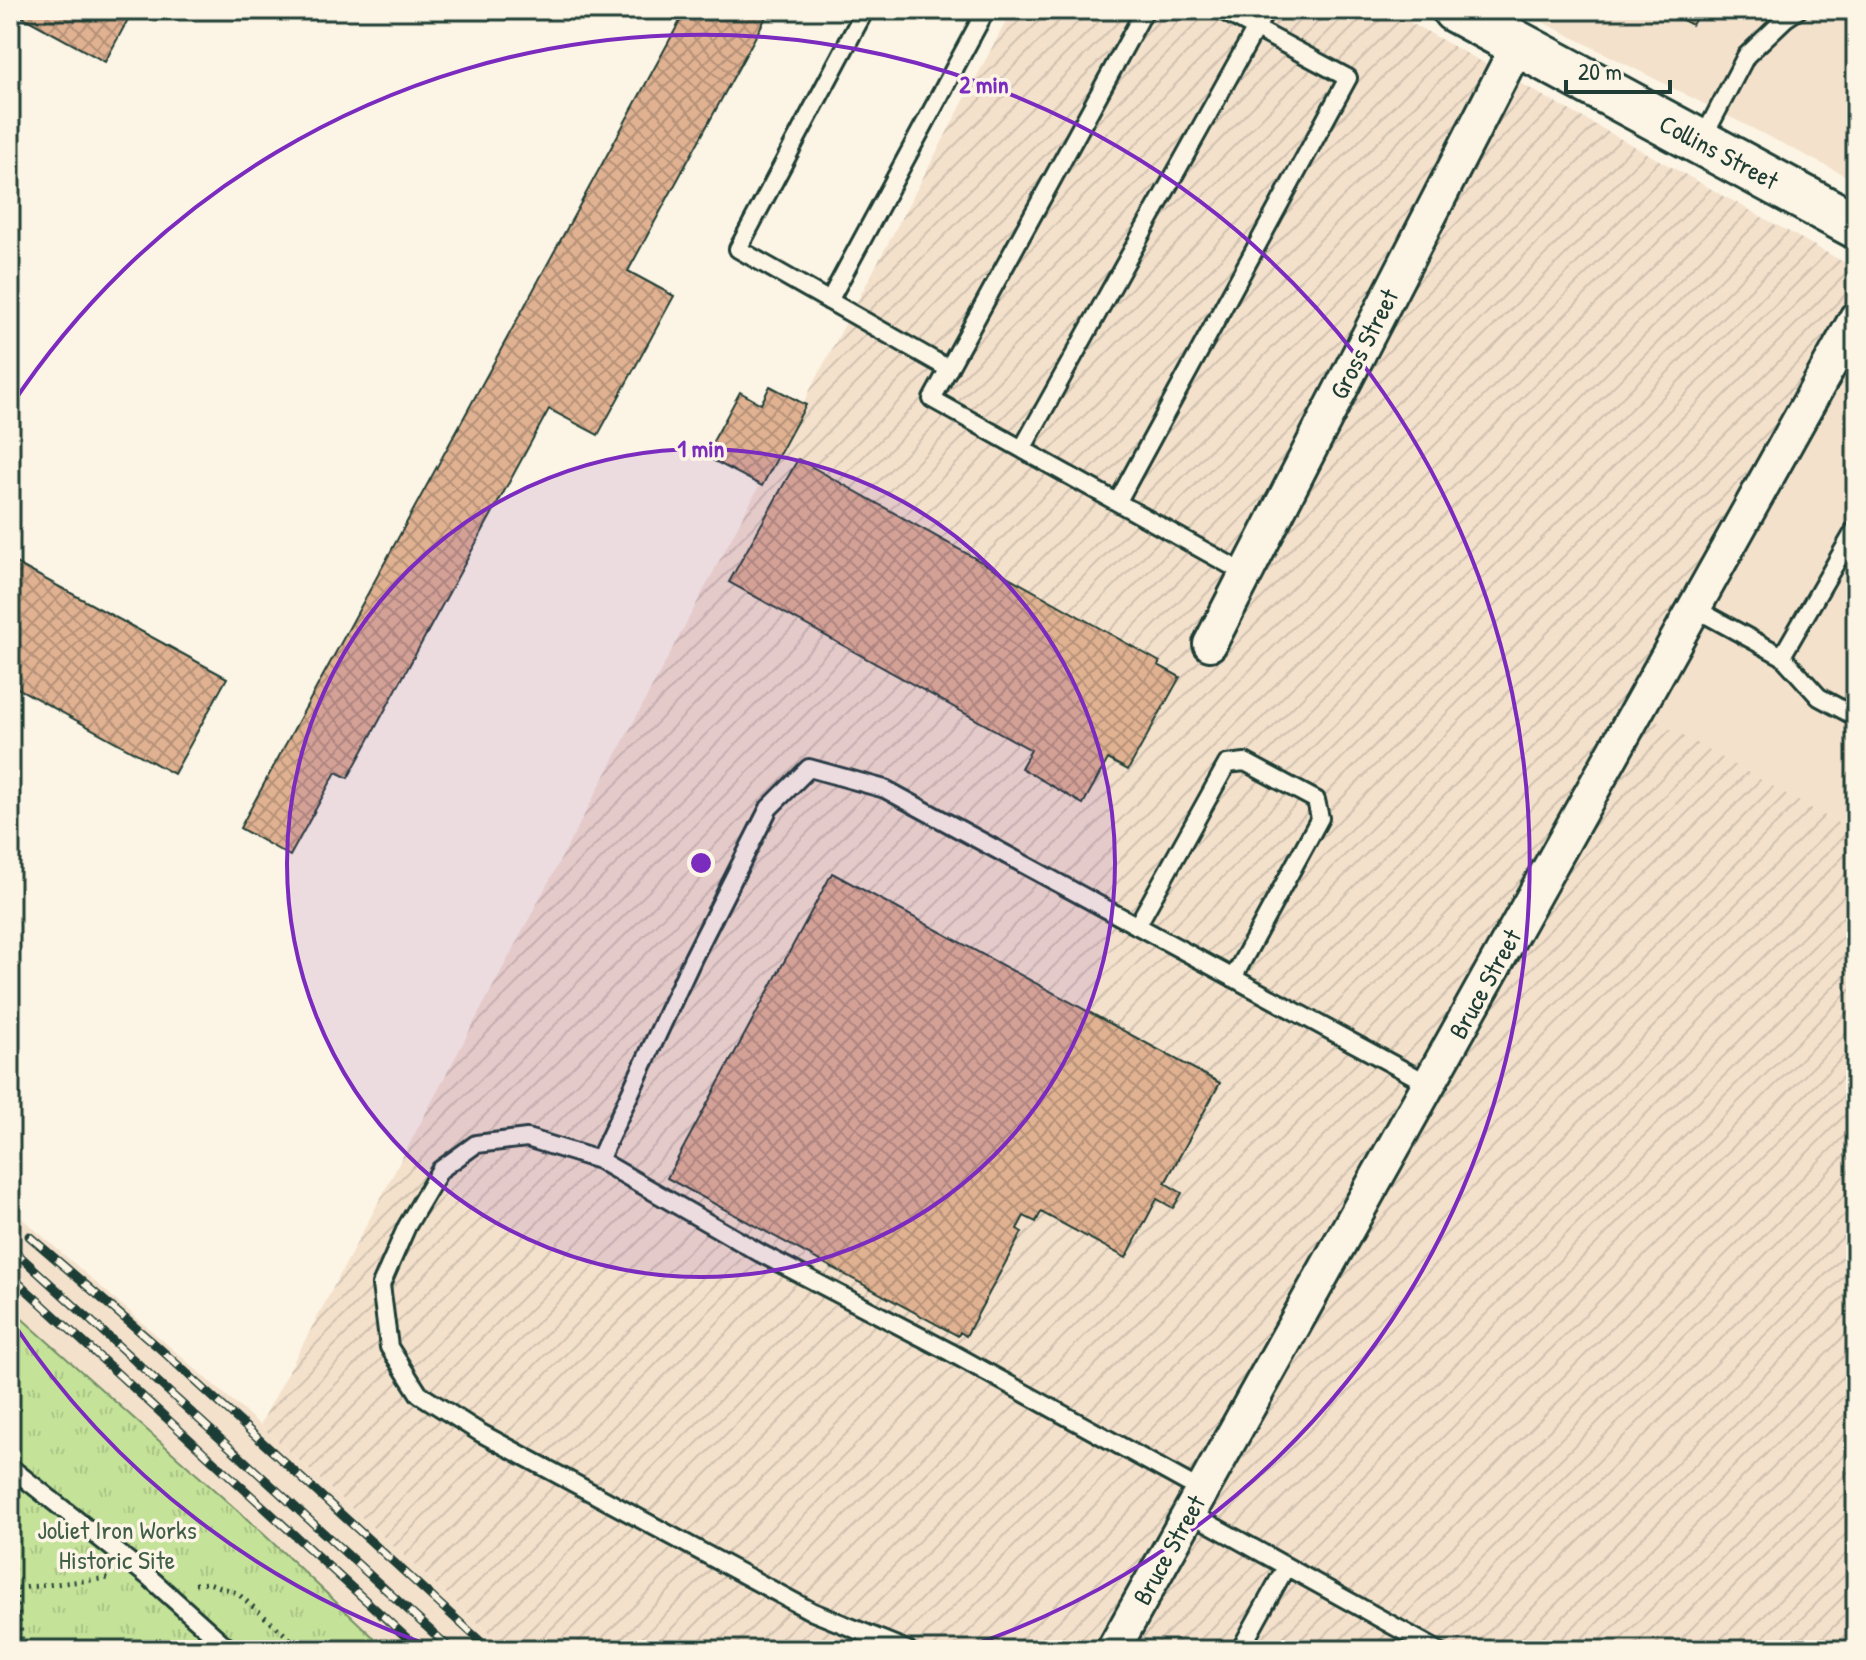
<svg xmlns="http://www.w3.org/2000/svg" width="1866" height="1660" font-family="'Patrick Hand',sans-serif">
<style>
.built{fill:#f4e1cc}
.industrial{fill:url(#industrial-furrows)}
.grass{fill:url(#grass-tufts);stroke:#729066;stroke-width:2}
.building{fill:url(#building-cross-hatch);stroke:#1f3d34;stroke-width:2}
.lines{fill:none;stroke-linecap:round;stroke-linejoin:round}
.service-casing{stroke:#1f3d34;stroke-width:22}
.minor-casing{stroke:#1f3d34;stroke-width:38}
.primary-casing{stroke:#1f3d34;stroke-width:50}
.path{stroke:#1f3d34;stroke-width:5;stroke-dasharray:2 6;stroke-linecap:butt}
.service{stroke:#fcf5e5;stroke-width:16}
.minor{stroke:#fcf5e5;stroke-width:32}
.primary{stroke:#fcf5e5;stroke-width:44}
.rail-casing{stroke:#1f3d34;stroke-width:9}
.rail{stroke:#fcf5e5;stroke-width:6;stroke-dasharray:18;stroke-linecap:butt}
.ring{fill:none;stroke:#7b2cbf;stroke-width:4}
.labels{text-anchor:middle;stroke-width:7;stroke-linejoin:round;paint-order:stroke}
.street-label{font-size:26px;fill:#1f3d34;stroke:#fcf5e5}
.park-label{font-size:26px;fill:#405e48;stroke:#fcf5e5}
.centre{fill:#7b2cbf;stroke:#fcf5e5;stroke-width:4}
.ring-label{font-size:24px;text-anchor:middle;font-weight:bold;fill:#7b2cbf;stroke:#fcf5e5;stroke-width:7;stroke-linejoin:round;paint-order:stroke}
</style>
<defs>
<pattern id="industrial-furrows" width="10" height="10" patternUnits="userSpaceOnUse" patternTransform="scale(2)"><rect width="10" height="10" fill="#f4e1cc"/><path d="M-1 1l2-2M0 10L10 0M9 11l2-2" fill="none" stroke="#d1c2b0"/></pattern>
<pattern id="grass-tufts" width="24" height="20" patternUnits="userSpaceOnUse" patternTransform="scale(2)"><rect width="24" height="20" fill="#c5e299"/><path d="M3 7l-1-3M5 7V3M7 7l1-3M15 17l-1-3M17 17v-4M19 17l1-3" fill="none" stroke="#a9c384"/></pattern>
<pattern id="building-cross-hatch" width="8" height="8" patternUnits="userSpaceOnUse" patternTransform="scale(2)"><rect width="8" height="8" fill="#e1b292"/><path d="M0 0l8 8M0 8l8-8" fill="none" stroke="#b69278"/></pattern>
</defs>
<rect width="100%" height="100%" fill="#fcf5e5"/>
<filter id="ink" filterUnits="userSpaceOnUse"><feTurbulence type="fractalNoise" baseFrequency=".0125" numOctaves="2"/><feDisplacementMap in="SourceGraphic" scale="16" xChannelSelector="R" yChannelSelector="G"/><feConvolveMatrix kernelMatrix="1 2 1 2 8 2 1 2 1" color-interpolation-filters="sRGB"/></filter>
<g filter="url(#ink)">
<path class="built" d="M 1519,10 L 1856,10 L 1856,181 Z
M 1856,312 L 1856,833 L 1625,705 Z
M 10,1208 L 260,1425 L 508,1650 L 387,1650 L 257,1528 L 10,1308 Z"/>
<path class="industrial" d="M 1012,10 L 1388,10 L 1856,269 L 1856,312 L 1626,704 L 1856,833 L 1856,1650 L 508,1650 L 260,1425 Z"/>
<path class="grass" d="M 10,1308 L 257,1528 L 387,1650 L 10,1650 Z"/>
<path class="building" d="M 10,10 L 133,10 L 105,62 Z
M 686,10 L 770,10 L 628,271 L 674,296 L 598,435 L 549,409 L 348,778 L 336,772 L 290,856 L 240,828 Z
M 1664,10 L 1701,10 L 1692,25 Z
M 10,123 L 19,128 L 10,144 Z
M 770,386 L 806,405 L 762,486 L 705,456 L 740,392 L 761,404 Z
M 798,459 L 1160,662 L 1158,665 L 1180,677 L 1128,770 L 1108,759 L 1083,804 L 1021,768 L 1031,750 L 729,582 Z
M 10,560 L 227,678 L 174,774 L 10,684 Z
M 832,873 L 1220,1083 L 1165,1183 L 1182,1193 L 1173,1208 L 1157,1199 L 1126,1258 L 1041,1212 L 1036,1222 L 1024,1216 L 1017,1229 L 1022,1232 L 966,1336 L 960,1332 L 958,1336 L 667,1178 Z"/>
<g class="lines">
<defs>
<path id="service" d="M 865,10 L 738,249 L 949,369
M 1145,10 L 932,399 L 1246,574
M 1702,140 L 1746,56 L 1786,18 L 1798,10
M 829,301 L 986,10
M 1022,449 L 1266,10
M 1118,501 L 1348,78 L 1221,10
M 1694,608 L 1782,656 L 1856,528
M 1782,656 L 1819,697 L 1856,717
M 1137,926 L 1227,764 L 1245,762 L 1316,800 L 1320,818 L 1233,978
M 599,1160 L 527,1138 L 476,1144 L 440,1170 L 407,1226 L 381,1285 L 389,1347 L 419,1394 L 479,1432 L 813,1612 L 907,1650
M 10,1467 L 150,1578 L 230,1650
M 1202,1491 L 950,1352 L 760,1253 L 599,1160 L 693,958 L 769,808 L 809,768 L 885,789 L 1429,1084
M 1190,1513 L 1437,1650
M 1240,1650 L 1286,1567"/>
<path id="minor" d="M 1210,644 L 1518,44
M 1113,1650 L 1856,318"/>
<path id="primary" d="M 1455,10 L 1856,226"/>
</defs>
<use href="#service" class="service-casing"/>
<use href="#minor" class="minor-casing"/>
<use href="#primary" class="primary-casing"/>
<path class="path" d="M 195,1584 L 209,1583 L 237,1593 L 303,1650
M 10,1589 L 110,1578
M 16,1589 L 23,1650"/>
<use href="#service" class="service"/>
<use href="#minor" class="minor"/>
<use href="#primary" class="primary"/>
<defs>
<path id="rail" d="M 29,1236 L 158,1347 L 490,1650
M 10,1247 L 452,1650
M 10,1275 L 420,1650"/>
</defs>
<use href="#rail" class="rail-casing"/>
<use href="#rail" class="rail"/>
</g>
</g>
<circle cx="701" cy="863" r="414" fill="#7b2cbf" fill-opacity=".12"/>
<g class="ring">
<circle cx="701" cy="863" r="414"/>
<path d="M438 1648A828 828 0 0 1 11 1320M11 406A828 828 0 1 1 964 1648"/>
</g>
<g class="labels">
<g class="street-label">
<text transform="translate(1719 152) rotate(28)" y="9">Collins Street</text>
<text transform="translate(1364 344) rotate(-63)" y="9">Gross Street</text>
<text transform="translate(1485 984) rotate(-61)" y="9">Bruce Street</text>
<text transform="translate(1169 1550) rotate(-61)" y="9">Bruce Street</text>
</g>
<g class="park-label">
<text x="117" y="1539">Joliet Iron Works<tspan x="117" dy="30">Historic Site</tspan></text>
</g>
</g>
<circle cx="701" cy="863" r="12" class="centre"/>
<g class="ring-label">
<text x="984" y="93">2 min</text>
<text x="701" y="457">1 min</text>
</g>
<rect width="1866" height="1660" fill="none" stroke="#fcf5e5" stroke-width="40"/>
<rect x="20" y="20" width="1826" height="1620" fill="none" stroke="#1f3d34" stroke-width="3" filter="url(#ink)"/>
<path d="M1566 80v12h104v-12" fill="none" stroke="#1f3d34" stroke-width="4"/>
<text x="1578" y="80" font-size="24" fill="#1f3d34" stroke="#fcf5e5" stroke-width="6" paint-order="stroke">20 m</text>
</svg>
